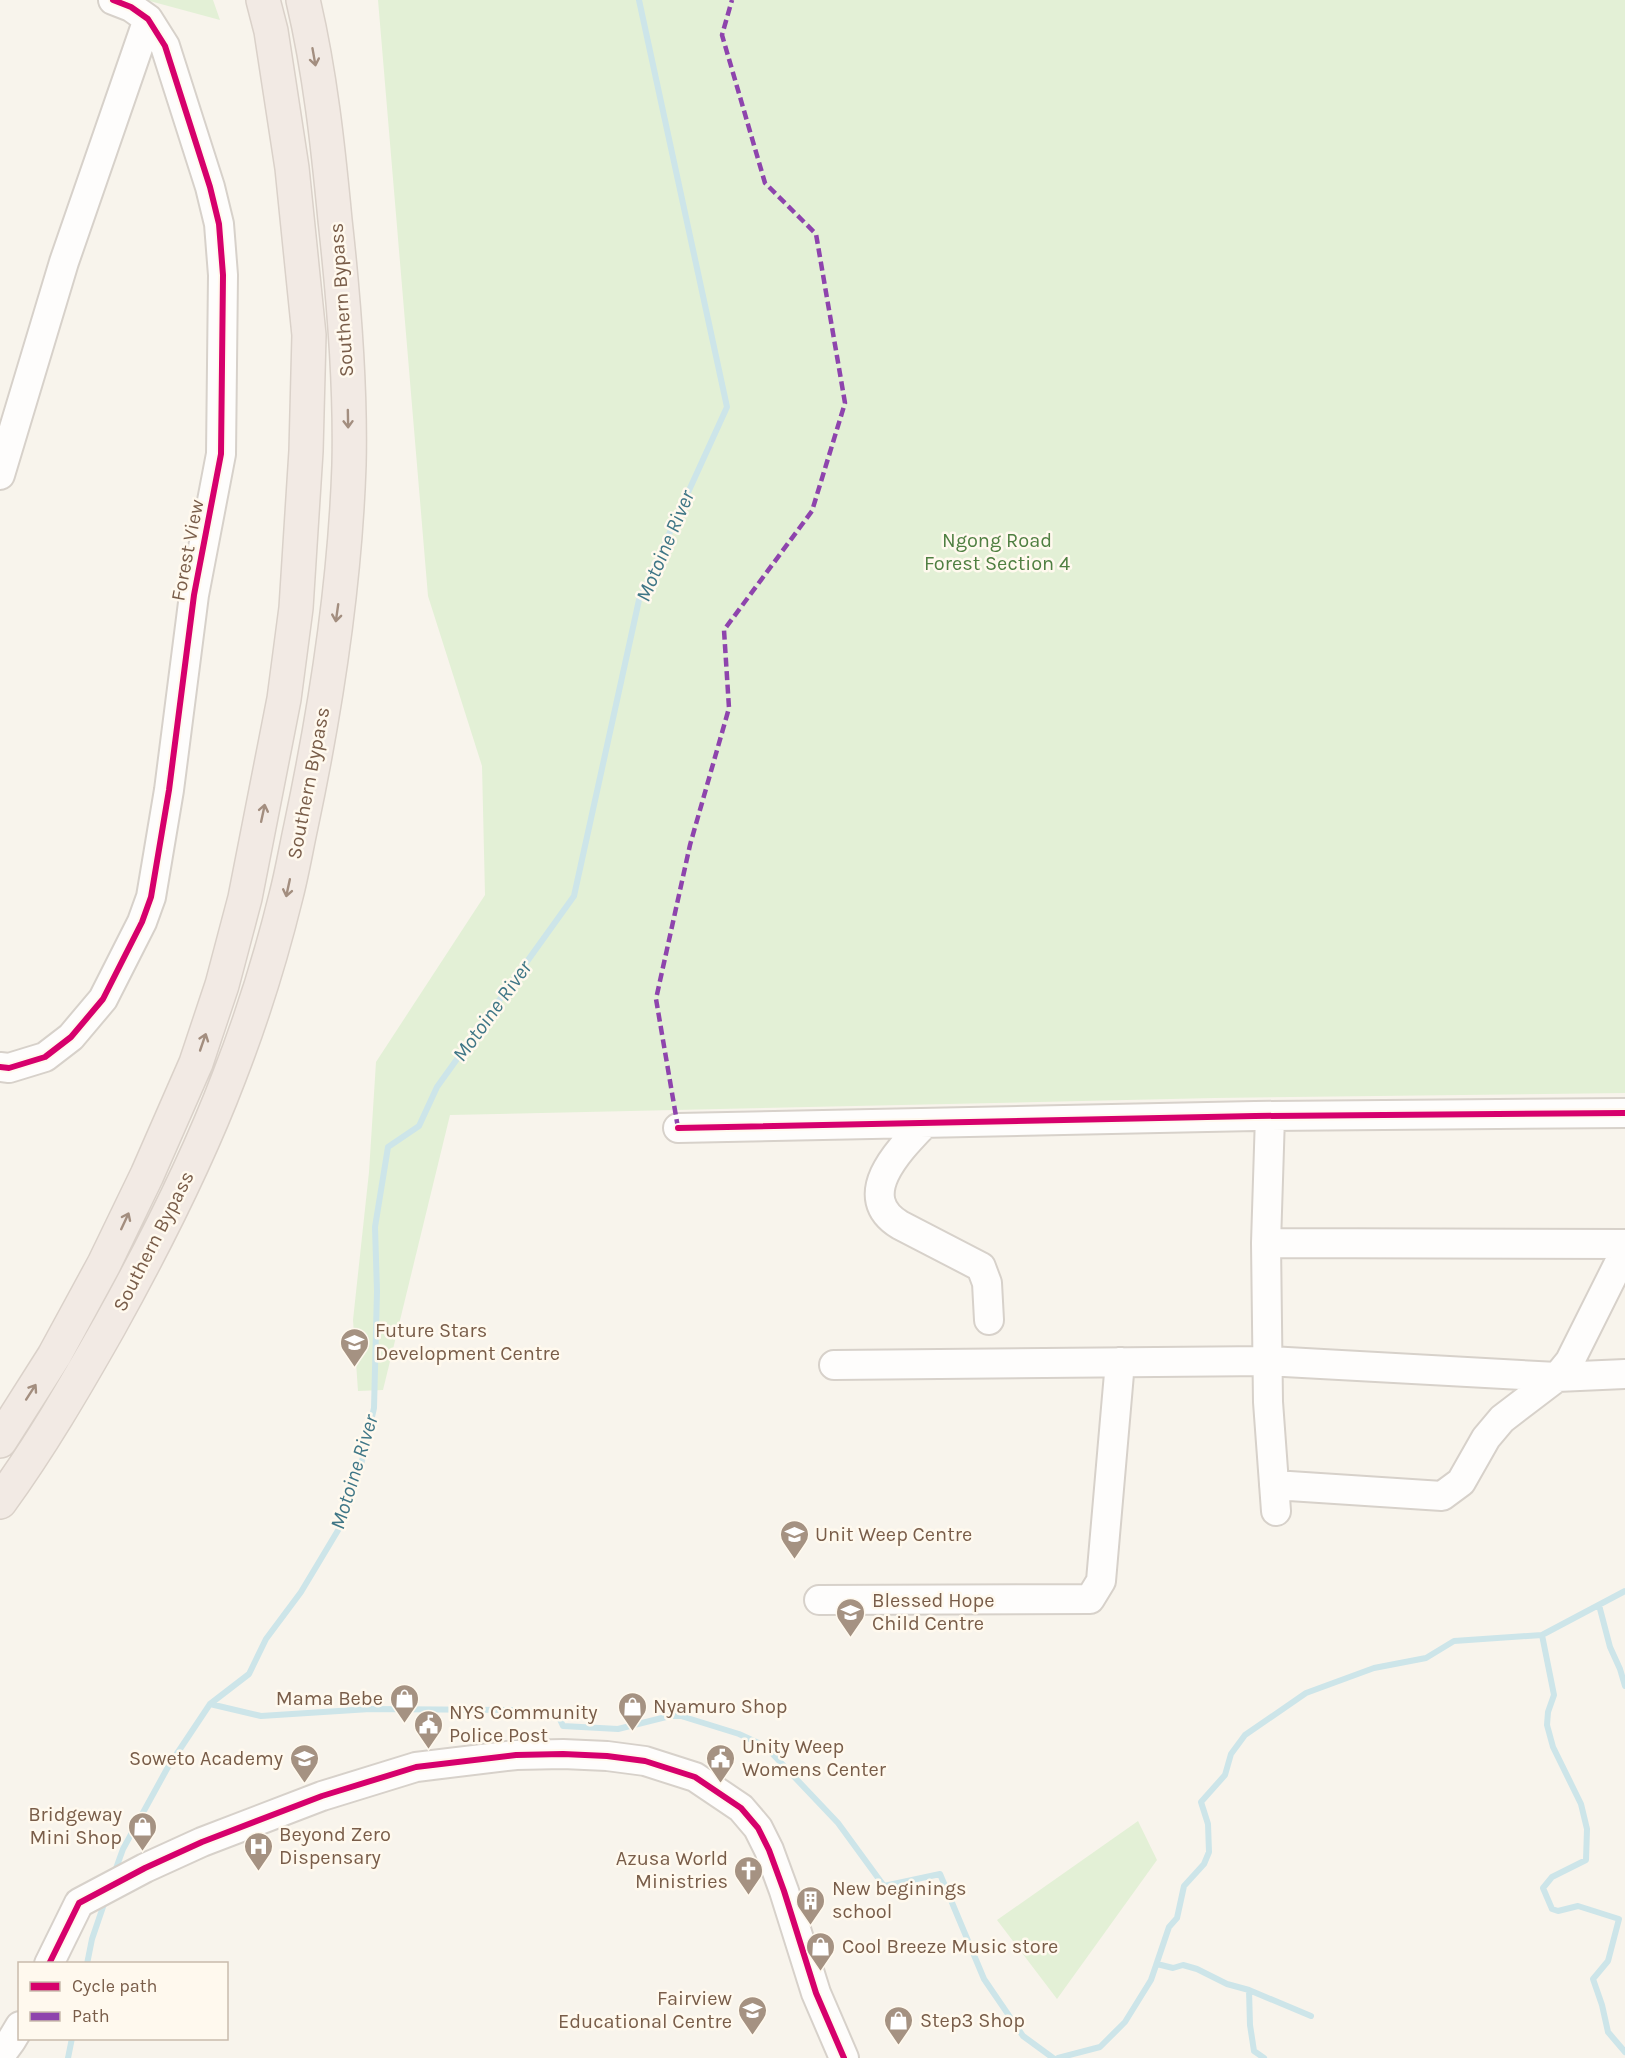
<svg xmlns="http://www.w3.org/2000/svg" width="1625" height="2058" font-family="Karla,sans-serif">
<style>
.green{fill:#e3f0d6}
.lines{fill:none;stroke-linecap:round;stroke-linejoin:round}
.stream{stroke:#cde5e9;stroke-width:6}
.minor-casing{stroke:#d7d1ca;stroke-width:32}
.highway-casing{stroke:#dad1c9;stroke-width:36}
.minor{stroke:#fefdfc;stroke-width:28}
.highway{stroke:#f2eae4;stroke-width:33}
.quiet{stroke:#8e44ad;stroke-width:4.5;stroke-dasharray:9 4.5;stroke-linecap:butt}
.cycleway-casing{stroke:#fff9ee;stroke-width:10}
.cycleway{stroke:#d6006c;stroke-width:6}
.oneway{stroke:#a38e7f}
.labels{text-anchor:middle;stroke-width:5;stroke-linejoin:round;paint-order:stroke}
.street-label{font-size:20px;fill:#795d49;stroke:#fff9ee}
.park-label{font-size:20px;fill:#4f7f41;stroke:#fff9ee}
.poi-label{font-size:20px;fill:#795d49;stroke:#fff9ee;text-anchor:start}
.water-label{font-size:21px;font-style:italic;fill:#3f7686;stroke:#fff9ee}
</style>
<rect width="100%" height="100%" fill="#f8f4ec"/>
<path class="green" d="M 146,0 L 213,0 L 220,20 Z
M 378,0 L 1625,0 L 1625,1093 L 1215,1098 L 450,1115 L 383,1390 L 358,1391 L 353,1320 L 369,1172 L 376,1062 L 485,895 L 482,766 L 428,596 Z
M 1138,1821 L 1157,1860 L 1057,1999 L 997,1920 Z"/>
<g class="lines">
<path class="stream" d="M 1599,1605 L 1610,1647 L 1620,1669 L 1625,1686
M 1542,1635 L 1554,1695 L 1548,1712 L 1547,1725 L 1553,1747 L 1581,1804 L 1587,1829 L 1586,1860 L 1552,1877 L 1543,1888 L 1552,1909 L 1558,1911 L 1578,1906 L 1619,1919 L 1608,1961 L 1593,1979 L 1602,2005 L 1608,2032 L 1625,2052
M 210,1704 L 261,1716 L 370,1709 L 510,1710 L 531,1711 L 559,1717 L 563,1726 L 618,1729 L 670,1716 L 681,1716 L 739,1734 L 765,1746 L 838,1823 L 884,1886 L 940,1874 L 984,1979 L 1023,2036 L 1053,2058
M 114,1874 L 123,1849 L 168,1767 L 210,1704 L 249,1674 L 266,1639 L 301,1592 L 343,1522 L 361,1465 L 374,1408 L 377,1291 L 375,1227 L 388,1147 L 419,1126 L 437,1087 L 574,896 L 639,600 L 727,407 L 639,0
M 87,1964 L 92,1939 L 105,1901
M 1157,1964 L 1173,1968 L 1183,1965 L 1197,1969 L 1227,1984 L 1249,1990 L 1250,2025 L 1254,2051 L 1264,2058
M 1249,1990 L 1311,2016
M 68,2058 L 72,2038
M 1058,2058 L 1100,2047 L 1125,2022 L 1151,1980 L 1169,1927 L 1177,1918 L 1184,1886 L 1204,1864 L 1209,1852 L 1208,1824 L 1201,1802 L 1225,1775 L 1231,1754 L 1245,1735 L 1306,1693 L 1374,1668 L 1426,1658 L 1454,1641 L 1542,1635 L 1625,1591"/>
<defs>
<path id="minor" d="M 0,475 L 64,262 L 148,19
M 0,1067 L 9,1068 L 45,1057 L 71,1037 L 103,999 L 142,922 L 151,897 L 169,790 L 194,595 L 221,454 L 223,275 L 219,224 L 210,187 L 165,46 L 148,19 L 131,7 L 113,0
M 1270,1116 L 1266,1243 L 1268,1402 L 1276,1511
M 925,1123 C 901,1148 852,1196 900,1225 L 981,1267 L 987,1283 L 989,1320
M 678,1128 L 1255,1116 L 1625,1113
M 1266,1243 L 1625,1244
M 834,1365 L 1268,1361 L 1557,1377 L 1625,1374
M 1274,1485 L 1442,1496 L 1461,1482 L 1486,1438 L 1502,1419 L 1557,1377 L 1570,1361 L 1625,1251
M 819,1600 L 1090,1599 L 1101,1581 L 1120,1362
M 49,1964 L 79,1903 L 145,1868 L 202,1842 L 322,1796 L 416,1767 L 516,1755 L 563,1754 L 607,1756 L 645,1761 L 695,1777 L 741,1808 L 758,1828 L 769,1850 L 784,1891 L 816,1993 L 844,2058
M 0,2056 L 11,2041 L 20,2026"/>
<path id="highway" d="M 0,1441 L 54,1356 L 104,1264 L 147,1175 L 196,1063 L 222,985 L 245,898 L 284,699 L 296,608 L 306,451 L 309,335 L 292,168 L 271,31 L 263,0
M 0,1502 C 40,1447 75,1387 109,1327 C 154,1246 196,1164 229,1077 C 252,1018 271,957 286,896 C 292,873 296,849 301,826 C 326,708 345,586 349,465 C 351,383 344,301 335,220 C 328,146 320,72 303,0"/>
</defs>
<use href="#minor" class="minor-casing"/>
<use href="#highway" class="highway-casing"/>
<use href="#minor" class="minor"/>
<use href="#highway" class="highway"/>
<path class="quiet" d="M 678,1128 L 656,999 L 690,845 L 729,708 L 724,630 L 812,511 L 845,403 L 816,234 L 765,183 L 722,35 L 732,0"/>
<defs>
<path id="cycleway" d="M 0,1067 L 9,1068 L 45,1057 L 71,1037 L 103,999 L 142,922 L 151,897 L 169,790 L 194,595 L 221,454 L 223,275 L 219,224 L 210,187 L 165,46 L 148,19 L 131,7 L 113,0
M 678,1128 L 1255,1116 L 1625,1113
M 49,1964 L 79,1903 L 145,1868 L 202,1842 L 322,1796 L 416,1767 L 516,1755 L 563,1754 L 607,1756 L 645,1761 L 695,1777 L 741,1808 L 758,1828 L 769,1850 L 784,1891 L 816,1993 L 844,2058"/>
</defs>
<use href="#cycleway" class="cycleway-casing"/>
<use href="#cycleway" class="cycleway"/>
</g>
<defs><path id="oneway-shaft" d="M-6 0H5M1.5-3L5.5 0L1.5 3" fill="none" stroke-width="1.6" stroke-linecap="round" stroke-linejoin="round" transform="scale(1.5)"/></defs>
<g class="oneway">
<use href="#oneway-shaft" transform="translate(314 57) rotate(80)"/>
<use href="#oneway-shaft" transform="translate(348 419) rotate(89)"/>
<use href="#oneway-shaft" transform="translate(337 613) rotate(98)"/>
<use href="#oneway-shaft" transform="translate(263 813) rotate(-78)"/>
<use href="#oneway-shaft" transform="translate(288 888) rotate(102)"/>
<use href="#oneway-shaft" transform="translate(203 1042) rotate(-71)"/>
<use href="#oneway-shaft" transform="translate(125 1221) rotate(-65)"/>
<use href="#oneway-shaft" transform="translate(31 1392) rotate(-57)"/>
</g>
<defs>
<symbol id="school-pin" viewBox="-11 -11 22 30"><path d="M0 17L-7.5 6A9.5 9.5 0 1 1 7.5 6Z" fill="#a59282" stroke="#fff9ee"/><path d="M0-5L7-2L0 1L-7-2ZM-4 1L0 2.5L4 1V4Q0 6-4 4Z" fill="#fff"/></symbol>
<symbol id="shop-pin" viewBox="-11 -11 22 30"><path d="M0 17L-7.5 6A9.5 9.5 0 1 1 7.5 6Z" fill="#a59282" stroke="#fff9ee"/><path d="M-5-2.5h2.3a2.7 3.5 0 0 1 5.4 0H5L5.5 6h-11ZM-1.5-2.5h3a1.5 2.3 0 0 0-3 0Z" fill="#fff"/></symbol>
<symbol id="civic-pin" viewBox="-11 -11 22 30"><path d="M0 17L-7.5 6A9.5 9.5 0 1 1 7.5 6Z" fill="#a59282" stroke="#fff9ee"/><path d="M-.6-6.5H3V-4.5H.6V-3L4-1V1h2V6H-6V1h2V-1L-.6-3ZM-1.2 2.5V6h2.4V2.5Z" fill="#fff"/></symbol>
<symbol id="hospital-pin" viewBox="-11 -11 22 30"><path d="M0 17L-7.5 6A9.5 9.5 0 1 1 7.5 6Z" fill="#a59282" stroke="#fff9ee"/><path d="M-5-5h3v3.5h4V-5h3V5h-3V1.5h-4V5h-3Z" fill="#fff"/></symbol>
<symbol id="church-pin" viewBox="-11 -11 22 30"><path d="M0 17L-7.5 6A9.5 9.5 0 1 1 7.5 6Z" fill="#a59282" stroke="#fff9ee"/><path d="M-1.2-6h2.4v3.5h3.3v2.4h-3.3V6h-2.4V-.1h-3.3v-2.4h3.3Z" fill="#fff"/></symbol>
<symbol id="building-pin" viewBox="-11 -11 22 30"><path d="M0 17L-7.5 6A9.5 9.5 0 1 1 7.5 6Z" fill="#a59282" stroke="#fff9ee"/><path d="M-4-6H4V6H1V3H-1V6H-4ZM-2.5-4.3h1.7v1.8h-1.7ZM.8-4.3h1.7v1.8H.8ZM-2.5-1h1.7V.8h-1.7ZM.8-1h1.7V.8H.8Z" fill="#fff"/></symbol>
</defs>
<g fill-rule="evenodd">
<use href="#school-pin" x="338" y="1326" width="33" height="45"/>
<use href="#school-pin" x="778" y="1518" width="33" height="45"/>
<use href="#school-pin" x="834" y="1596" width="33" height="45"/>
<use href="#shop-pin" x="388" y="1682" width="33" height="45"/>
<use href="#shop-pin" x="616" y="1690" width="33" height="45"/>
<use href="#civic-pin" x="412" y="1708" width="33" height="45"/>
<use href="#school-pin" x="288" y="1742" width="33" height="45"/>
<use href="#civic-pin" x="704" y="1742" width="33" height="45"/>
<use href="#shop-pin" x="126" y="1810" width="33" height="45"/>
<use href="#hospital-pin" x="242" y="1830" width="33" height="45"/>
<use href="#church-pin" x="732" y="1854" width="33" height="45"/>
<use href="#building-pin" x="794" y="1884" width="33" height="45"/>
<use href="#shop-pin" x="804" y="1930" width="33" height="45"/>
<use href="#school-pin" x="736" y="1994" width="33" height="45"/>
<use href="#shop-pin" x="882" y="2004" width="33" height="45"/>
</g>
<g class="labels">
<g class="street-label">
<text transform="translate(341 300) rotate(-94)" y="7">Southern Bypass</text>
<text transform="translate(187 550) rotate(-79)" y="7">Forest View</text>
<text transform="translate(308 783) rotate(-79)" y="7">Southern Bypass</text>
<text transform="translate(153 1241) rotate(-63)" y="7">Southern Bypass</text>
</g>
<g class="park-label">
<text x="997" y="547">Ngong Road<tspan x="997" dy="23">Forest Section 4</tspan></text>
</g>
<g class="poi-label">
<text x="375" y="1337">Future Stars<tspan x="375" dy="23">Development Centre</tspan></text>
<text x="815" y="1541">Unit Weep Centre</text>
<text x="872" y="1607">Blessed Hope<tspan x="872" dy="23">Child Centre</tspan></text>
<text x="383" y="1705" text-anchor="end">Mama Bebe</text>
<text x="653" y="1713">Nyamuro Shop</text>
<text x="449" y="1719">NYS Community<tspan x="449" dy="23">Police Post</tspan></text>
<text x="742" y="1753">Unity Weep<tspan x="742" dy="23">Womens Center</tspan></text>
<text x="283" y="1765" text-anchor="end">Soweto Academy</text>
<text x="122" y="1821" text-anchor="end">Bridgeway<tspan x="122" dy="23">Mini Shop</tspan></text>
<text x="279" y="1841">Beyond Zero<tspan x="279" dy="23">Dispensary</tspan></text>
<text x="728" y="1865" text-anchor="end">Azusa World<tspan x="728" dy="23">Ministries</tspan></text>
<text x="832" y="1895">New beginings<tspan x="832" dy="23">school</tspan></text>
<text x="842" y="1953">Cool Breeze Music store</text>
<text x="732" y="2005" text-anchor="end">Fairview<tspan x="732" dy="23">Educational Centre</tspan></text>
<text x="920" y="2027">Step3 Shop</text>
</g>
<g class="water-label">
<text transform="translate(665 546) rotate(-67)" y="7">Motoine River</text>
<text transform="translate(492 1011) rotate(-54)" y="7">Motoine River</text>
<text transform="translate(354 1472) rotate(-73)" y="7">Motoine River</text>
</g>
</g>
<rect x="18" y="1962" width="210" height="78" fill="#fff9ee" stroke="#c9bbac" stroke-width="1.5"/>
<rect x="30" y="1982" width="30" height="9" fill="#d6006c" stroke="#c9bbac" stroke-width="1.5"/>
<text x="72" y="1992" font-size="18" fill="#795d49">Cycle path</text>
<rect x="30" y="2012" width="30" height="9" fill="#8e44ad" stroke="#c9bbac" stroke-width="1.5"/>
<text x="72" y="2022" font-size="18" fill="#795d49">Path</text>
</svg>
